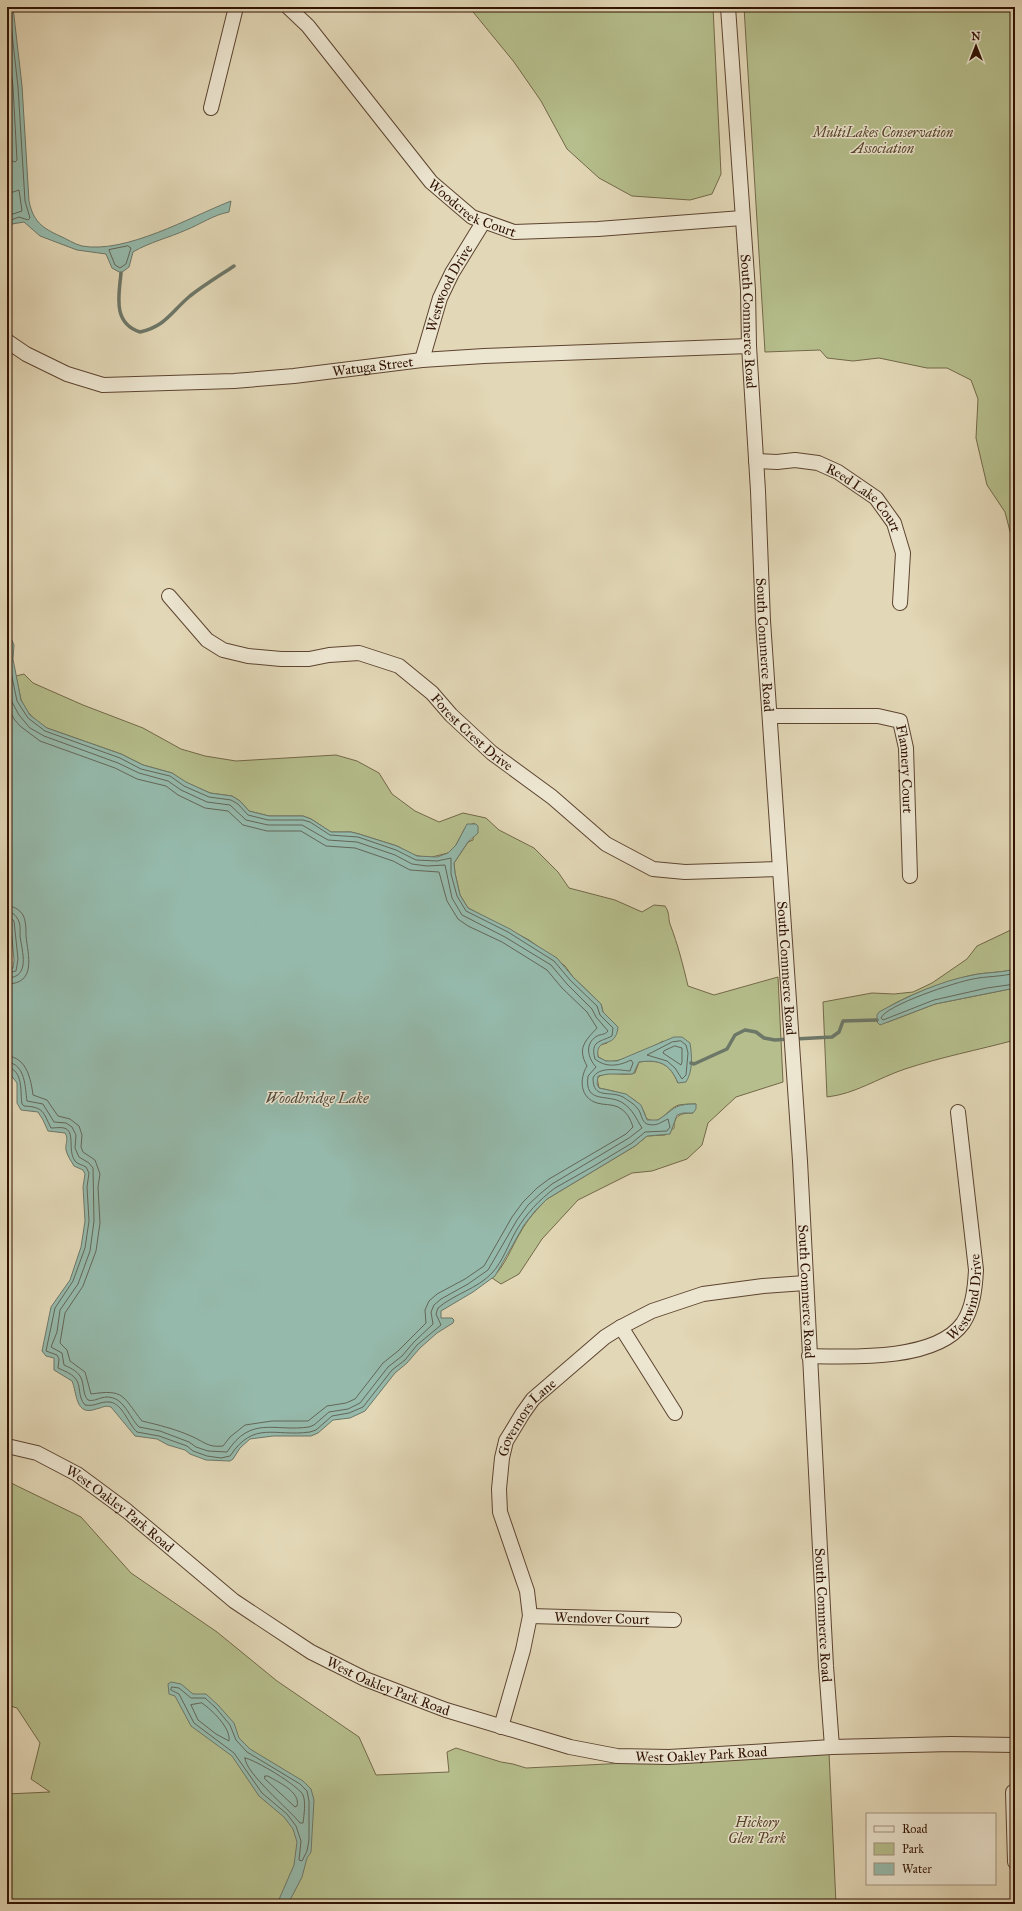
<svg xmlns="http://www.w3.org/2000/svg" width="1022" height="1911" font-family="'IM FELL Great Primer',serif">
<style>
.green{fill:#b5be8c;stroke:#736848}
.water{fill:#95baac;stroke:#6d7768}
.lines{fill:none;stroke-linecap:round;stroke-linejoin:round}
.shore{stroke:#636658;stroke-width:1}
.stream{stroke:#6d7768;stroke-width:3.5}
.minor-casing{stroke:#5d4430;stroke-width:16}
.minor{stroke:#ece5d0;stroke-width:14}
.labels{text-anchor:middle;stroke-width:3;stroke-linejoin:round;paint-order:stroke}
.park-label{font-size:14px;font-style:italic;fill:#59462c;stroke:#ece5d0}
.street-label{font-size:14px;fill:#311303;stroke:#ece5d0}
.water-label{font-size:15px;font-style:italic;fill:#544d3e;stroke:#ece5d0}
</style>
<rect width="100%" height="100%" fill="#e2d7b6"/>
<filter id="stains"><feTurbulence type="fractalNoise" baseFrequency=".005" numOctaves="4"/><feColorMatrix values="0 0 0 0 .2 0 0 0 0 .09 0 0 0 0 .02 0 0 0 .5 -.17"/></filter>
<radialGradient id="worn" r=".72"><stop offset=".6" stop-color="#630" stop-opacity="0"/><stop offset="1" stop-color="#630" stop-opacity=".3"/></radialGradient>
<path class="green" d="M 469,7 L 713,7 L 721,174 L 712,194 L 690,200 L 632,196 L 599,178 L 567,149 L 541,101 L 514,62 Z
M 744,7 L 1015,7 L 1015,551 L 1005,512 L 987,485 L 976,438 L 978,399 L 971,380 L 947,368 L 927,368 L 879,358 L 853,361 L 827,358 L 820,350 L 765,352 Z
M 24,674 L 33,683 L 83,705 L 143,728 L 181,749 L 205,756 L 236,761 L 336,755 L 357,761 L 379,773 L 392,794 L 415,811 L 439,822 L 463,813 L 486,818 L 499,830 L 534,848 L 558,872 L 569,888 L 615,900 L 642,912 L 654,905 L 665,906 C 670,913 668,918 670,924 C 678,945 683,965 688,986 L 714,995 L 778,977 L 783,1082 L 736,1097 L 708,1123 L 702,1145 L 687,1159 L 652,1171 L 632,1173 L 578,1200 L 542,1239 L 519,1274 L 501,1284 L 492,1278 C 505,1266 511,1248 520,1233 C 527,1220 537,1209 547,1199 L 635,1146 L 647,1136 L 665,1135 L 674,1128 C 674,1115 681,1113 693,1113 L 696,1104 C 691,1104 684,1104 679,1105 C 667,1108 660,1128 646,1118 C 641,1096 618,1092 599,1088 L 597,1078 C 607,1069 623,1077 635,1073 L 639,1062 C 660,1059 670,1064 678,1083 L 663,1041 C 652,1048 619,1064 606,1061 C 604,1061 601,1058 598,1057 L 597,1050 L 600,1045 L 607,1043 L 617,1026 L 603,1012 L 601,1004 L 573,977 L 565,966 L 529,940 L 468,908 L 460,895 L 455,873 L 454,863 L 468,842 L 473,840 L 474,823 L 465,828 L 456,845 L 448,853 L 428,858 L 414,855 L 397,846 L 359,834 L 351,832 L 331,832 L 311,819 L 303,816 L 269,816 L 249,811 L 240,801 L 232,796 L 210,793 L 185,782 L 172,773 L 143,765 L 121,754 L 47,728 L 36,721 L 26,710 L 21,700 L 16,676 Z
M 1015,928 L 1015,969 C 1001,973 987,972 973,975 C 957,978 873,1004 877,1022 L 888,1022 L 935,1004 L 1015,988 L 1015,1040 C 978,1050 941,1057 905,1069 C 878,1078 855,1094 827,1097 L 823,1002 L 872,993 L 894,994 L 913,992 L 932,983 L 967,959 L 977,946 Z
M 11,1483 L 81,1517 L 131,1573 L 217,1632 L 277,1681 L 359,1737 L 376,1775 L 449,1772 L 447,1752 L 456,1748 L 501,1762 L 513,1764 L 526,1768 L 829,1753 L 836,1904 L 7,1904 L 7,1794 L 50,1792 L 31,1779 L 40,1743 L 17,1708 L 7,1705 L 7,1484 Z"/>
<path class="water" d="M 7,7 L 13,7 L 22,86 L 29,201 C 33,221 42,228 60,236 C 67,239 74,244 82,246 C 126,254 190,217 231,201 L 229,212 C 213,215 201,224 186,230 C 168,238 150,242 133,252 L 129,267 L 121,273 L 112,268 L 106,254 L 77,250 L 40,236 L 24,222 L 12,224 L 10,231 L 7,233 L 7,187 L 10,182 L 9,166 L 7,165 Z
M 7,629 L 14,645 L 13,659 L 21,700 L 30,715 L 47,728 L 121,754 L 143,765 L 172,773 L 186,782 L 210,793 L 232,796 L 240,801 L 249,811 L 269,816 L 303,816 L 311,819 L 331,832 L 351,832 L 359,834 L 397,846 L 417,856 L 437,857 L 448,853 L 456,845 L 467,824 L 476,824 L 478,826 L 478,833 L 468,842 L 454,863 L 455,873 L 460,895 L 468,908 L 510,929 L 557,958 L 573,977 L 601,1004 L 603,1012 L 618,1027 C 616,1051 595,1035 598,1057 L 606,1061 L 617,1061 L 674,1037 L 682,1037 L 690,1043 C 692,1056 693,1071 686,1082 L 678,1083 C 670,1064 660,1059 639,1062 L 633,1074 L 608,1074 L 598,1076 L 597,1084 L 599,1088 L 626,1094 L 641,1105 L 647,1120 L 658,1120 C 675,1109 673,1104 696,1104 L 696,1109 L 693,1113 L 683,1113 L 677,1115 L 670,1134 L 647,1136 L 635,1146 L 547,1199 L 535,1211 L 524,1225 L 495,1276 L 473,1292 L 441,1311 L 441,1318 L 452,1318 L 454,1320 L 453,1323 L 437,1333 L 420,1348 L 407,1363 L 395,1373 L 365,1411 L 350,1418 L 333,1420 L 318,1433 L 311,1436 L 273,1436 L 250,1439 L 240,1448 L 233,1459 L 230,1461 L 206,1460 L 190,1454 L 185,1450 L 168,1445 L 157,1439 L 135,1436 L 111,1407 C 104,1405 102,1408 96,1409 C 75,1417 77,1392 72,1381 L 54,1370 L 54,1358 L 46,1356 L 42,1351 L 51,1307 L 70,1280 L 81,1247 L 85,1221 L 83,1187 L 85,1174 L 83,1170 L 74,1166 C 71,1161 67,1155 66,1150 C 65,1144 69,1139 65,1133 L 48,1131 L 43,1120 L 38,1112 L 21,1110 L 17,1103 L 17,1083 L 7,1070 L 7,969 L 13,968 L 14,960 L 11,927 L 10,922 L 7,920 Z
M 1015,969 L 1015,988 L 935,1004 L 880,1025 L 877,1022 L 877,1015 L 879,1012 C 908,996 940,981 973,975 C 987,972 1001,973 1015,969 Z
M 171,1682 L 181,1684 L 193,1694 L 206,1694 L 218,1705 L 234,1723 L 239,1738 L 250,1749 L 303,1781 L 311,1789 L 314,1800 L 311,1852 L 307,1858 L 302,1877 L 288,1904 L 277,1904 L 294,1865 L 297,1842 L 293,1829 L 284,1817 L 259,1796 L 232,1756 L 191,1726 L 175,1696 L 169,1694 L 168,1684 Z"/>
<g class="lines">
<path class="shore" d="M 7,36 L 13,87 L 17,160 L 15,162 L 7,159
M 7,90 L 11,151 L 7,153
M 7,194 L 19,190 L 22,211 L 7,216
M 7,226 L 11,220 L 19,217 L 28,220 L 30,218 L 25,201 L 18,87 L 9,7
M 128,246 L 131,248 L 126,264 L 120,268 L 115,265 L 109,250 Z
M 7,638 L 10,646 L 9,660 L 12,677 L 17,701 L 28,718 L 45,731 L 120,758 L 141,769 L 170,776 L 184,786 L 209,797 L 231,800 L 238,804 L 248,815 L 268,820 L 303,820 L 310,822 L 330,835 L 358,837 L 396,850 L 416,860 L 437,861 L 451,858 L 451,874 L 457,896 L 466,911 L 508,932 L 554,961 L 570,980 L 597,1006 L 600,1015 L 613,1028 L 612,1036 C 600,1042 590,1041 595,1059 C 606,1068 619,1066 631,1060 L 633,1063 L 630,1071 C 619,1070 598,1066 593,1078 C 593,1100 609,1090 623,1097 C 627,1100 635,1104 638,1109 C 642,1114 641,1121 647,1124 C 656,1127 661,1122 668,1119 L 670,1127 L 667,1131 L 645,1132 L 632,1143 L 594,1166 L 555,1188 C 539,1200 526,1214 516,1231 C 508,1245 503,1261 492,1273 C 477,1289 454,1294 438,1308 L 436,1314 L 441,1325 L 417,1345 L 405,1360 L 392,1370 L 363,1407 L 349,1413 L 332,1416 L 316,1430 L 310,1432 C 274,1437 254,1420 230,1456 L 221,1458 L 207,1456 L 193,1451 L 187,1446 L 159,1436 L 137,1432 C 128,1424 123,1404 110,1402 C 100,1401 95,1407 85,1405 C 77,1396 82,1386 75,1378 C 71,1373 64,1371 58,1368 L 59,1359 L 57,1355 L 46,1351 L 55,1308 L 73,1281 L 85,1248 L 89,1221 L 87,1187 L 89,1173 L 86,1167 C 83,1165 77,1164 75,1161 C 67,1150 76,1131 64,1128 C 60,1127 55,1128 51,1128 C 43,1112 44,1107 24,1106 L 22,1104 C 20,1093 24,1070 7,1067
M 7,678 L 12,702 L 19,715 L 30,728 L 44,736 L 118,763 L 139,773 L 168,781 L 181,790 L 207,802 L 230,805 L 246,820 L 268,825 L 302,825 L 328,840 L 357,842 L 395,855 L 412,864 L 427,866 L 445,865 L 452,898 L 462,915 L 505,937 L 551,965 L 567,984 L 592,1009 L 596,1017 L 608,1031 C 605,1035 601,1034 597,1036 C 584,1044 588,1058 596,1067 L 588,1076 C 584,1105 608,1093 623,1103 C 634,1111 635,1117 642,1128 L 629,1138 L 552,1184 L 541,1193 L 528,1205 L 517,1220 L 488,1270 L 468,1284 L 441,1299 L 434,1305 L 431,1312 L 433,1324 L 414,1342 L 402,1356 L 388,1367 L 360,1403 L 348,1409 L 329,1412 L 314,1425 L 309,1427 C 274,1432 251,1415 227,1452 L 208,1451 L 196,1447 L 189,1442 L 160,1431 L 139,1427 C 129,1417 124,1397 107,1397 C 100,1397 94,1402 88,1400 C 82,1394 85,1384 80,1376 C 76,1370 70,1368 64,1365 L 62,1353 L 51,1347 L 57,1332 L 60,1310 L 78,1284 L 90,1251 L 94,1221 L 93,1168 L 89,1163 L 79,1157 L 75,1148 L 76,1135 L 72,1127 L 66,1123 L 54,1122 L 43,1104 L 27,1101 C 25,1088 26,1064 7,1062
M 7,705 L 14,719 L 20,726 L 40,741 L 115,768 L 137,779 L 166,786 L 178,795 L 205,808 L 228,811 L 243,825 L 267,831 L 301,831 L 326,846 L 355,848 L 393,861 L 410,870 L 439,872 L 447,901 L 458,919 L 468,926 L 502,942 L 547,970 L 562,988 L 587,1012 L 597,1028 C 585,1041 577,1048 587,1066 C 579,1079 580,1098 597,1103 C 603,1105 612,1104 618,1107 C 627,1112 630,1118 633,1127 L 626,1134 L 549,1179 L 537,1188 L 523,1202 L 512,1217 L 484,1266 L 465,1279 L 437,1294 L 429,1301 L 425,1310 L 426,1323 L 398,1351 L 383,1363 L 355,1399 L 346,1403 L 327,1406 L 308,1421 L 272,1421 L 245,1425 L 230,1437 L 223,1446 C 208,1448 203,1441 191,1436 C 175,1429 159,1425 142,1421 C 122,1396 125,1389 91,1394 L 85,1372 L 70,1361 L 67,1350 L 60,1343 L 65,1313 L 83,1286 L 96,1251 L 100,1223 L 98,1187 L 100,1174 L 95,1160 L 83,1152 L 81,1147 L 82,1135 L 79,1126 L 70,1119 L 58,1116 L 47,1100 L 33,1095 C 31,1080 27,1057 7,1056
M 7,906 C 13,906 19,909 23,915 C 26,921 26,929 26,936 C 28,955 37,984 7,984
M 7,912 C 11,912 15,914 17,918 C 21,923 20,930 20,936 C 22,951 31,978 7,978
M 7,917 L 11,918 L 14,921 L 18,959 L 16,971 L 7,973
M 1015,973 C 1001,977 987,976 973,979 C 956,982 886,1005 881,1018 L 883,1020 L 934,1000 L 987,988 L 1015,984
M 681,1041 L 686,1045 L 688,1053 L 686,1075 L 682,1079 L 675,1068 L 667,1061 L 647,1055 L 672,1042 Z
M 675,1046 L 682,1048 L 682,1062 L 681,1065 L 663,1053 L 664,1051 Z
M 172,1687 L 179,1688 L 191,1698 L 205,1698 L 216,1708 L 230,1725 L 236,1740 L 247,1752 L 300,1784 L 307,1791 L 309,1801 L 309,1840 L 307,1851 L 302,1861 L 299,1860 L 301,1841 L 296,1826 L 287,1814 L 262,1793 L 234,1753 L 194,1723 L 179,1694 L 171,1690 Z
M 202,1703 C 212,1710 231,1728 229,1741 L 216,1734 L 198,1720 L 191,1705 Z
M 245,1758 C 254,1759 299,1786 303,1795 C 306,1802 304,1815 303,1823 L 300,1823 C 289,1809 245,1773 245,1758 Z
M 265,1776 L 268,1776 C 278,1782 301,1792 297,1806 L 295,1807 L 265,1779 Z"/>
<path class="stream" d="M 121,273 C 119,295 112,323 140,332 C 166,326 171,312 190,296 C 204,285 219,276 234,266
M 795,1039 L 832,1037 L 839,1032 L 843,1021 L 877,1020
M 691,1063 L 694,1064 L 727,1049 L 735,1035 L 745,1030 L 756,1032 L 764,1038 L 775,1040 L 789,1039"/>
<defs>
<g id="minor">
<path id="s1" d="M 288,7 L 308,26 L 431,182 L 472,217 L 514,232 L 598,229 L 742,218"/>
<path id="s2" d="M 728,7 L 748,290 L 749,346 L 758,491 L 763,621 L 800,1161 L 826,1666 L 832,1747"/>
<path d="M 211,108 L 236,7"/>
<path id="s3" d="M 7,341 L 26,354 L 67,374 L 103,385 L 234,381 L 294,376 L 422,360 L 484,356 L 749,346"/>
<path id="s4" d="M 422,360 L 440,298 L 452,273 L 484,221"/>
<path id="s5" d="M 756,461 L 777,462 L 795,460 L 818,463 L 838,472 L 876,498 L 894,523 L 903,553 L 900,603"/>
<path id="s6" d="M 169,596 L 207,640 L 223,650 L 248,656 L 281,659 L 309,659 L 329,655 L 359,653 L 399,666 L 432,693 L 451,715 L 492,753 L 552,797 L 606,844 L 653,869 L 685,872 L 780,869"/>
<path id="s7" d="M 771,716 L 878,716 L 900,721 L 906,748 L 910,876"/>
<path d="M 621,1327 L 675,1413"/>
<path id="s8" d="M 809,1356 C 851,1357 936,1361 963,1323 C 973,1308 975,1288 976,1270 L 958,1112"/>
<path id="s9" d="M 7,1446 L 37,1453 L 77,1474 L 127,1511 L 234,1601 L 311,1652 L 365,1679 L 446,1710 L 570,1747 L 617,1756 L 669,1757 L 832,1747 L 951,1744 L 1015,1745"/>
<path id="s10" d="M 530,1616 L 674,1620"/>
<path id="s11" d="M 501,1727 L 523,1650 L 530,1616 L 527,1591 L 500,1512 L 499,1489 L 502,1458 L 506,1441 L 523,1413 L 533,1399 L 605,1337 L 621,1327 L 652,1311 L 703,1294 L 763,1286 L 805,1283"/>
<path d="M 1013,1792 L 1015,1862"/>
</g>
</defs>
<use href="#minor" class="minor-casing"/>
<use href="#minor" class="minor"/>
</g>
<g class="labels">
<g class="park-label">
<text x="883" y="137">MultiLakes Conservation<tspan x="883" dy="16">Association</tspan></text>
<text x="757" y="1827">Hickory<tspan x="757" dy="16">Glen Park</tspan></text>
</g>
<g class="street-label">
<text dy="5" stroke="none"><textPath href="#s1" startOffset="276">Woodcreek Court</textPath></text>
<text dy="5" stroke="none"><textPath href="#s4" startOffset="77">Westwood Drive</textPath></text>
<text dy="5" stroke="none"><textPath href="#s2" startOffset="315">South Commerce Road</textPath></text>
<text dy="5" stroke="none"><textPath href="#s3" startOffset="377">Watuga Street</textPath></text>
<text dy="5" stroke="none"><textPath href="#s5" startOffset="121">Reed Lake Court</textPath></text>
<text dy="5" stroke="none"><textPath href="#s2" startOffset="639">South Commerce Road</textPath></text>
<text dy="5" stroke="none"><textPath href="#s6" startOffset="355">Forest Crest Drive</textPath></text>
<text dy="5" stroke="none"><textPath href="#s7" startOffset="178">Flannery Court</textPath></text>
<text dy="5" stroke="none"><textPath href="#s2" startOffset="963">South Commerce Road</textPath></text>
<text dy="5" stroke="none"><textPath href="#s2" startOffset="1287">South Commerce Road</textPath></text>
<text dy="5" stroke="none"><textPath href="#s8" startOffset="188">Westwind Drive</textPath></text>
<text dy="5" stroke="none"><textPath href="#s11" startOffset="326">Governors Lane</textPath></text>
<text dy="5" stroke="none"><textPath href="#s9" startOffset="131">West Oakley Park Road</textPath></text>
<text dy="5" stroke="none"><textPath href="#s2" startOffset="1611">South Commerce Road</textPath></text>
<text dy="5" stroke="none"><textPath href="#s10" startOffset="72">Wendover Court</textPath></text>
<text dy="5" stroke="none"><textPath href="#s9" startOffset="455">West Oakley Park Road</textPath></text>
<text dy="5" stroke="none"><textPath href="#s9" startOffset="779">West Oakley Park Road</textPath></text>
</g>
<g class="water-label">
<text x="317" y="1103">Woodbridge Lake</text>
</g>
</g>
<rect width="1022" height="1911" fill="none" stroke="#e2d7b6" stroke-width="24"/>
<rect x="8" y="8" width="1006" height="1895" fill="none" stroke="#311303" stroke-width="2"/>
<rect x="12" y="12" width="998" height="1887" fill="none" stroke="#311303"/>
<rect x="866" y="1813" width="130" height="72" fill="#ece5d0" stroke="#a1917e"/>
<rect x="874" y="1826" width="20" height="6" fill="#ece5d0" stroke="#a1917e"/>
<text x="902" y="1833" font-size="12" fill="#311303">Road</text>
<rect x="874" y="1843" width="20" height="12" fill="#b5be8c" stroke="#a1917e"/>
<text x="902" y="1853" font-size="12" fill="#311303">Park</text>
<rect x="874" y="1863" width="20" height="12" fill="#95baac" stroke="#a1917e"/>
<text x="902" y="1873" font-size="12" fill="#311303">Water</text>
<g transform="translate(976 46)" stroke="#ece5d0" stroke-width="3" paint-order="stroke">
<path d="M0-3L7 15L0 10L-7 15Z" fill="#311303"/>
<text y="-6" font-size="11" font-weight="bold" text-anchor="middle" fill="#311303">N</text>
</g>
<rect width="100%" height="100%" filter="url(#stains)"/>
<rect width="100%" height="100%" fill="url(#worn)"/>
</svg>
